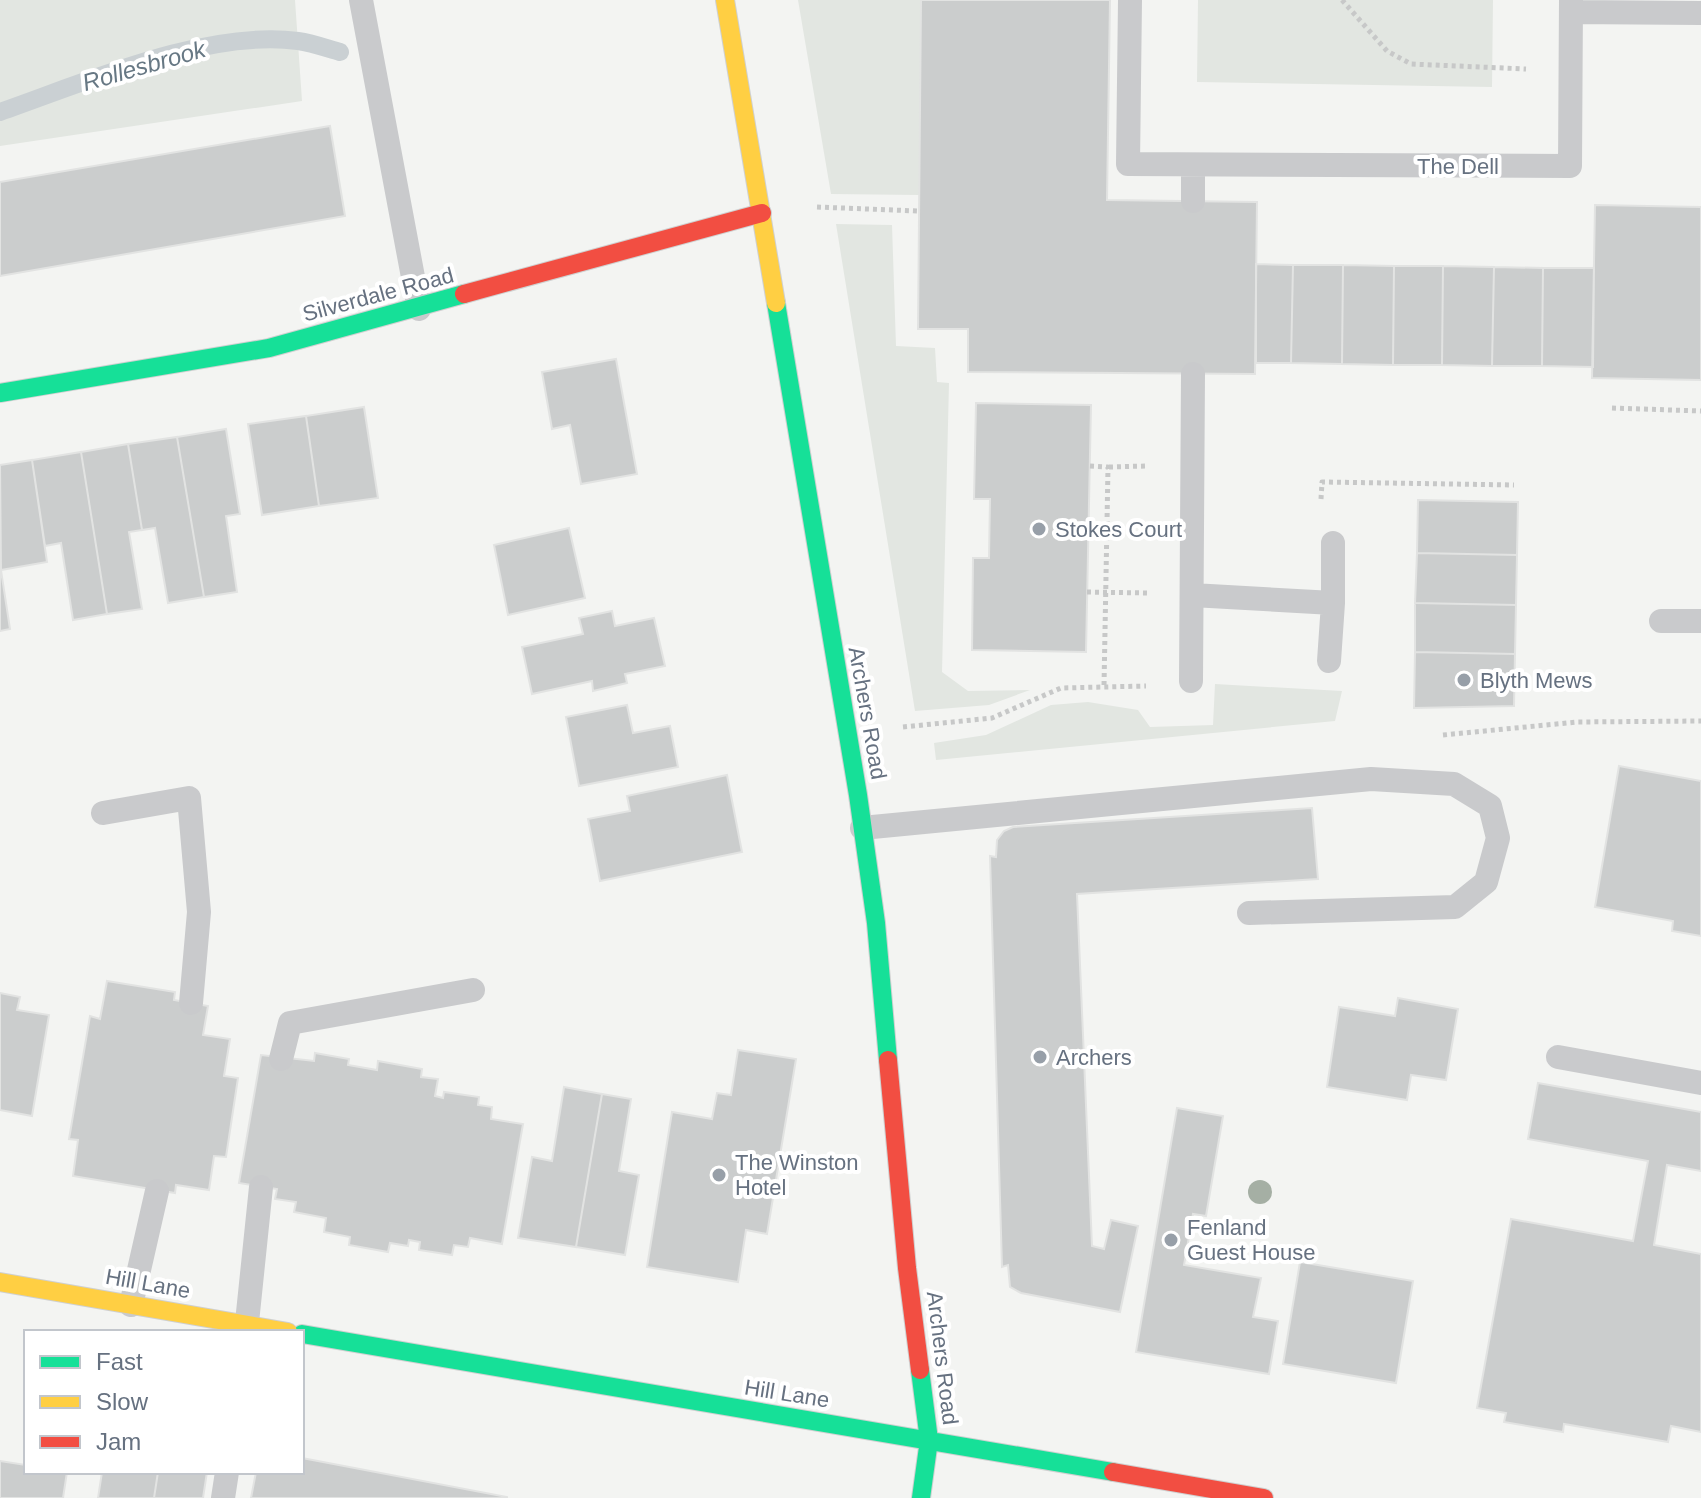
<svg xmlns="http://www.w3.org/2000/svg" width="1701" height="1498" font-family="Helvetica,sans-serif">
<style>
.green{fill:#e2e6e1}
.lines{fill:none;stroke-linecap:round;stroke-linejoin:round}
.stream{stroke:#cad0d3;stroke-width:18}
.building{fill:#cbcdcd;stroke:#e2e3e2;stroke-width:2}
.fast-casing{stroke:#cfd0d0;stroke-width:20}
.slow-casing{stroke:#cfd0d0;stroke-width:20}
.jam-casing{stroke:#cfd0d0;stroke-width:20}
.path{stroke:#c7c8c8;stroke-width:5;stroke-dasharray:4 4;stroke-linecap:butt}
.lane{stroke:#c9cacc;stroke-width:24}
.fast{stroke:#16e098;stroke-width:18}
.slow{stroke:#ffcf43;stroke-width:18}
.jam{stroke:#f24e42;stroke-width:18}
.tree{fill:#a5afa4}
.poi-dot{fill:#979fa8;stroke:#fff;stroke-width:3}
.labels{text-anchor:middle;stroke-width:8;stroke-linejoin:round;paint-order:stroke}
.street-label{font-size:22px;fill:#667180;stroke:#fff}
.poi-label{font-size:22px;fill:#667180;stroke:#fff;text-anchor:start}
.water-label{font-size:24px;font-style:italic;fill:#677884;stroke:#fff}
</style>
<rect width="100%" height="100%" fill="#f3f4f2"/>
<path class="green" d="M 0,0 L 295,0 L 302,101 L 0,146 Z
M 798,0 L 921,0 L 919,195 L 831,194 Z
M 1198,0 L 1493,0 L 1492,87 L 1197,82 Z
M 836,224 L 892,225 L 896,346 L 935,348 L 937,382 L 949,383 L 942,672 L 968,691 L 1030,690 L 989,705 L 915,711 Z
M 1215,684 L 1342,691 L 1335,721 L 936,760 L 934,743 L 986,735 L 1051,705 L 1088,702 L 1138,710 L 1150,727 L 1213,725 Z"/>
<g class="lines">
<path class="stream" d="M 0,112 C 86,82 207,29 298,41 C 312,43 326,48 340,52"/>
</g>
<path class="building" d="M 921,0 L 1110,0 L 1107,200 L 1257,202 L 1255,374 L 968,372 L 968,329 L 918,329 Z
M 330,126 L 345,216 L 0,276 L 0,182 Z
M 1595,205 L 1701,207 L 1701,380 L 1592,378 Z
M 1256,264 L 1293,265 L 1291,363 L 1256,363 Z
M 1293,265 L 1343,265 L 1342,364 L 1291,363 Z
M 1343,265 L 1394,266 L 1393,365 L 1342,364 Z
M 1394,266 L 1443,266 L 1442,365 L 1393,365 Z
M 1443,266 L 1494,267 L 1492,366 L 1442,365 Z
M 1494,267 L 1543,268 L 1542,366 L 1492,366 Z
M 1543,268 L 1594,268 L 1593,367 L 1542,366 Z
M 616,359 L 637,474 L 581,484 L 570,425 L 552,429 L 542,372 Z
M 976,403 L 1091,405 L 1086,652 L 972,650 L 973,558 L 989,558 L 990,499 L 974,499 Z
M 364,407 L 378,498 L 319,506 L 306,416 Z
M 306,416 L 319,506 L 262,515 L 248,424 Z
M 226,429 L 240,514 L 226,516 L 237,592 L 204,597 L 177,437 Z
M 177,437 L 204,597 L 168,603 L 155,528 L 142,530 L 128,444 Z
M 128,444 L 142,530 L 129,532 L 142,609 L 107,614 L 81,452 Z
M 81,452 L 107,614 L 73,620 L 61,543 L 45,546 L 32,460 Z
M 32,460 L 47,562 L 1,570 L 0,465 Z
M 1418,500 L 1518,502 L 1517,555 L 1417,553 Z
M 569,528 L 585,598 L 508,615 L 494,545 Z
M 1417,553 L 1517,555 L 1516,605 L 1415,603 Z
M 0,564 L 10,629 L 0,631 Z
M 1415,603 L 1516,605 L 1515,654 L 1415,652 Z
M 612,611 L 615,626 L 654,618 L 665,666 L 625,674 L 627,683 L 593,691 L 592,681 L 532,694 L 522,647 L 583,634 L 579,618 Z
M 1415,652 L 1515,654 L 1514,706 L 1414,708 Z
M 627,705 L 633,733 L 670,726 L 678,767 L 579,786 L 566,717 Z
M 1619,766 L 1701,781 L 1701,936 L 1672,931 L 1673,921 L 1595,907 Z
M 727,775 L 742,852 L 600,881 L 588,819 L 630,811 L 627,796 Z
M 1312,808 L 1318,879 L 1077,894 L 1092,1246 L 1104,1249 L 1111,1220 L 1138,1226 L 1120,1312 L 1021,1293 L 1010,1287 L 1008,1265 L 1002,1267 L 990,856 L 996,857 L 997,840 L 1004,831 L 1013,827 Z
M 107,981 L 175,992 L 174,1000 L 208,1006 L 203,1035 L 230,1039 L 224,1076 L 238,1078 L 226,1157 L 214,1156 L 209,1190 L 176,1185 L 175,1193 L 73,1176 L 78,1140 L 69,1139 L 90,1016 L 100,1019 Z
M 0,993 L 20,997 L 17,1010 L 49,1015 L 32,1116 L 0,1110 Z
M 1398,998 L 1458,1009 L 1446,1080 L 1411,1075 L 1407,1100 L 1327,1087 L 1339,1007 L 1395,1016 Z
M 738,1050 L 796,1059 L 767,1234 L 746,1230 L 738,1282 L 647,1267 L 672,1112 L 712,1119 L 717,1093 L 731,1095 Z
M 315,1053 L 349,1059 L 348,1065 L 377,1070 L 378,1061 L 422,1069 L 421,1077 L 438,1079 L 435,1096 L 443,1098 L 444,1092 L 479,1097 L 478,1105 L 492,1107 L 491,1119 L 523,1124 L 502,1244 L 470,1238 L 468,1247 L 454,1245 L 452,1255 L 419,1250 L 420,1242 L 409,1240 L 408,1246 L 390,1243 L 388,1252 L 349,1245 L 350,1237 L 324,1232 L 326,1218 L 294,1212 L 296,1202 L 275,1199 L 277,1189 L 239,1183 L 261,1055 L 314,1061 Z
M 1538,1083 L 1701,1112 L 1701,1171 L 1667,1165 L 1654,1245 L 1701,1254 L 1701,1432 L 1671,1426 L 1668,1442 L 1564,1424 L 1563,1432 L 1504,1422 L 1506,1413 L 1477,1408 L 1511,1219 L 1633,1241 L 1648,1161 L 1528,1139 Z
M 564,1087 L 602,1094 L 576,1247 L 518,1238 L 532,1157 L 552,1161 Z
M 602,1094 L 631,1099 L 619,1171 L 639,1175 L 625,1255 L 576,1247 Z
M 1177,1108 L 1223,1116 L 1206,1216 L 1193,1214 L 1184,1265 L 1261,1278 L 1253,1317 L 1278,1321 L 1269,1374 L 1136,1352 Z
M 1300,1262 L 1413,1281 L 1396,1383 L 1283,1364 Z
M 302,1458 L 507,1497 L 507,1498 L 251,1498 L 256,1472 L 302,1472 Z
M 0,1461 L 26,1465 L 26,1472 L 67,1472 L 63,1498 L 0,1498 Z
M 102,1472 L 158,1472 L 154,1498 L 98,1498 Z
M 158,1472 L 207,1472 L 203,1498 L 154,1498 Z"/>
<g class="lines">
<defs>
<path id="fast" d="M 776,303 L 858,795 L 876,923 L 888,1060
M 0,393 L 269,348 L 464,294
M 302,1334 L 1113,1472
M 920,1370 L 929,1440 L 921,1498"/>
<path id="slow" d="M 725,0 L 776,303
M 0,1282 L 288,1332"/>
<path id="jam" d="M 464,294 L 762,213
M 888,1060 L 907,1268 L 920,1370
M 1113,1472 L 1264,1498"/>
</defs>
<use href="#fast" class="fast-casing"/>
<use href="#slow" class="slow-casing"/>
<use href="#jam" class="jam-casing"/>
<path class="path" d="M 1342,0 L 1387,51 L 1411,64 L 1526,69
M 817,207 L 918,211
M 1612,408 L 1701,411
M 1090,466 L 1108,467 L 1104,686
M 1109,467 L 1147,466
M 1321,499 L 1322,482 L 1514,485
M 1087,592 L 1147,593
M 903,727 L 992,718 L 1061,688 L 1146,686
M 1443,735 L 1577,722 L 1701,721"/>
<path class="lane" d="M 361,0 L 419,309
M 1130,0 L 1128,164 L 1570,166 L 1571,0
M 1571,12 L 1701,13
M 1193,201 L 1193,165
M 1192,595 L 1333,603
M 1661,621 L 1701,621
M 1329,661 L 1333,603 L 1333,543
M 1191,681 L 1193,374
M 103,813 L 189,798 L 199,912 L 191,1003
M 862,828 L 1371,779 L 1454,784 L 1490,806 L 1498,838 L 1486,882 L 1455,907 L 1249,913
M 1558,1057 L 1701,1083
M 281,1059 L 290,1023 L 473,990
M 131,1305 L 157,1191
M 246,1332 L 261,1187
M 223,1498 L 227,1472"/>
<use href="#fast" class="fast"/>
<use href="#slow" class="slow"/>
<use href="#jam" class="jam"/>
</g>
<circle class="tree" cx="1260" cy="1192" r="12"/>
<g class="poi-dot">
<circle cx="1039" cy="529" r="8"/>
<circle cx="1464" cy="680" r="8"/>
<circle cx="1040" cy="1057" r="8"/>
<circle cx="719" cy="1175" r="8"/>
<circle cx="1171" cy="1240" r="8"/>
</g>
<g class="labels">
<g class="street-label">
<text x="1458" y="174">The Dell</text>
<text transform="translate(378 294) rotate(-15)" y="8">Silverdale Road</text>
<text transform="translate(868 713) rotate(80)" y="8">Archers Road</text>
<text transform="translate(148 1283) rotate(10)" y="8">Hill Lane</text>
<text transform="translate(943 1358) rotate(83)" y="8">Archers Road</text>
<text transform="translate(787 1393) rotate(9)" y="8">Hill Lane</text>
</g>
<g class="poi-label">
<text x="1055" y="537">Stokes Court</text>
<text x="1480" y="688">Blyth Mews</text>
<text x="1056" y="1065">Archers</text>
<text x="735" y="1170">The Winston<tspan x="735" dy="25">Hotel</tspan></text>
<text x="1187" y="1235">Fenland<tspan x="1187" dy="25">Guest House</tspan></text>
</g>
<g class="water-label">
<text transform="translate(144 66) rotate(-16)" y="8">Rollesbrook</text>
</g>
</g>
<rect x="24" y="1330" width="280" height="144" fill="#ffffff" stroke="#c2c6cc" stroke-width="2"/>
<rect x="40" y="1356" width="40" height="12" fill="#16e098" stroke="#c2c6cc" stroke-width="2"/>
<text x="96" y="1370" font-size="24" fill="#667180">Fast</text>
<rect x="40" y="1396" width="40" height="12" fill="#ffcf43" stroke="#c2c6cc" stroke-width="2"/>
<text x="96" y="1410" font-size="24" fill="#667180">Slow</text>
<rect x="40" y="1436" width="40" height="12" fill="#f24e42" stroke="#c2c6cc" stroke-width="2"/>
<text x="96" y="1450" font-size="24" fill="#667180">Jam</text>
</svg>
